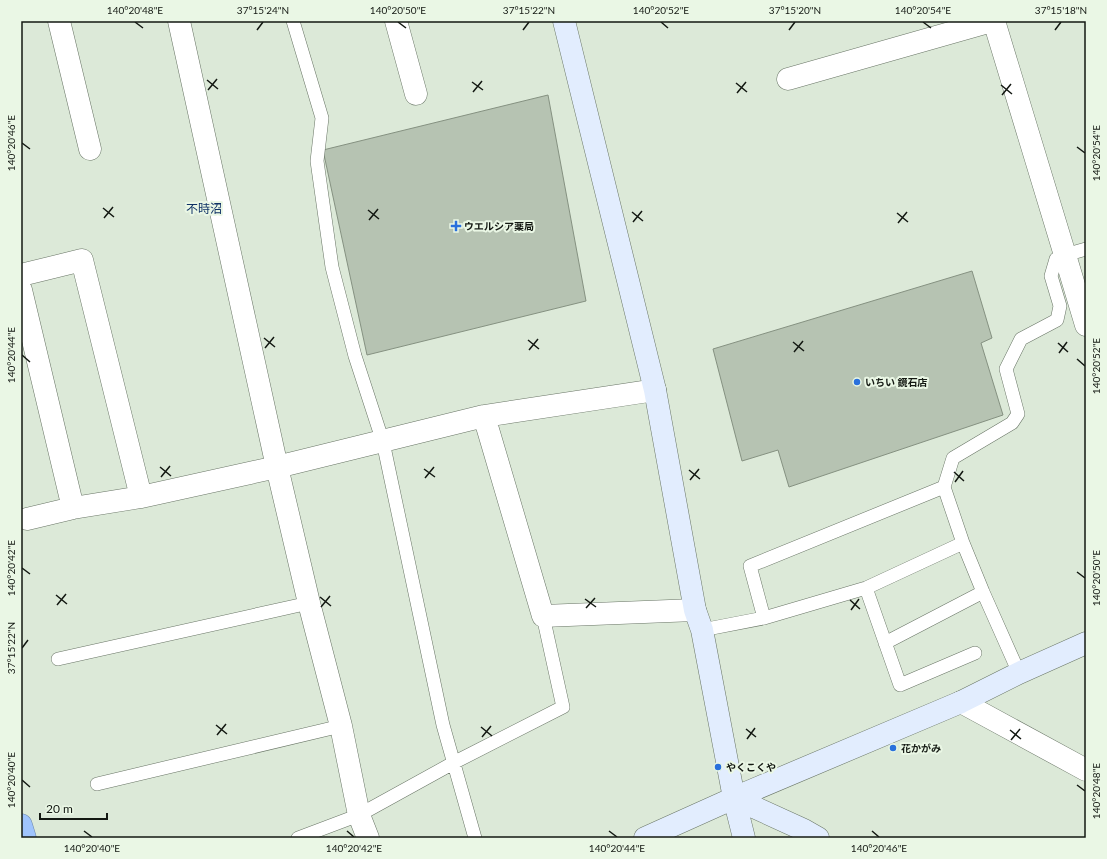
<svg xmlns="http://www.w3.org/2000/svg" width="1107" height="859" font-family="Lato,'Noto Sans JP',sans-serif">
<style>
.building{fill:#b6c3b2;stroke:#859181}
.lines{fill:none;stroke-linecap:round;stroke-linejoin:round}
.lane-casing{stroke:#697566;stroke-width:14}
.street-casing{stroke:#697566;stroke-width:23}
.secondary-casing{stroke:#697566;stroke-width:23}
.highway-casing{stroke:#6e88ab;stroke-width:23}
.lane{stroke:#fff;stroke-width:13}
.street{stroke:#fff;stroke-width:22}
.secondary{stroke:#e2edfe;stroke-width:22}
.highway{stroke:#9fc4fd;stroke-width:22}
.ticks{fill:none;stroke:#131812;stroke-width:1.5}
.poi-dot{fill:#2970dc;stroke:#eaf7e5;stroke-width:1.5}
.labels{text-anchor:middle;stroke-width:4;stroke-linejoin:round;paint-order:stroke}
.poi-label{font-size:10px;font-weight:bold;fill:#131812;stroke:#eaf7e5;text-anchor:start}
.quarter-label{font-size:12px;fill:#0e3064;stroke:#eaf7e5}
.neatline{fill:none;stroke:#131812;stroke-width:1.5}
.ticks-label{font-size:10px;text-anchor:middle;fill:#131812}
</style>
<rect width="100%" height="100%" fill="#dce9d8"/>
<path class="building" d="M 548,95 L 586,301 L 367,355 L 323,150 Z
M 972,271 L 992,338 L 981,343 L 1003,415 L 789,487 L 778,450 L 742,461 L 713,349 Z"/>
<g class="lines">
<defs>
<path id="lane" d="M 293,21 L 322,118 L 317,161 L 332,267 L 355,356 L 383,442 L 443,725 L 475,838
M 963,543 L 983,592 L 1019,673
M 866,588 L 900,685 L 975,653
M 764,618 L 750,566 L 944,487
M 702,630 L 764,618 L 866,588 L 963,543 L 944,487 L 953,458 L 1012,423 L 1018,414 L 1006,369 L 1021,339 L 1057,320 L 1060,306 L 1051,276 L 1056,259 L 1065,255 L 1086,249
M 885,643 L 983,592
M 58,659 L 309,603
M 97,784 L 341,726
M 298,838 L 359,815 L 455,762 L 563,707 L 543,616"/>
<path id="street" d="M 59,21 L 90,149
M 179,21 L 277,467 L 309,603 L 341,726 L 359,815 L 368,838
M 396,21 L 416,94
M 994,21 L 1065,255 L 1086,325
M 788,79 L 992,21
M 21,275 L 82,260 L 141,497
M 21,290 L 73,508
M 484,416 L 543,616 L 695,610
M 27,519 L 73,508 L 141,497 L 277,467 L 484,416 L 655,390
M 961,702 L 1086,770"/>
<path id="secondary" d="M 564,21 L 655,390 L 695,610 L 702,630 L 734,798 L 744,838
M 734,798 L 961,702 L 1019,673 L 1086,643
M 645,838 L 734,798 L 804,830 L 818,838"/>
<path id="highway" d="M 21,825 L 25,838"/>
</defs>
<use href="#lane" class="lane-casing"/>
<use href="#street" class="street-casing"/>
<use href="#secondary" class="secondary-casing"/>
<use href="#highway" class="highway-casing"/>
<use href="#lane" class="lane"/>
<use href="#street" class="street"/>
<use href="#secondary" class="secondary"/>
<use href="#highway" class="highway"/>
</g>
<path class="ticks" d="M 135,22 L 143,28M 398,22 L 406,28M 661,22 L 668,28M 923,22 L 931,28M 257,30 L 263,22M 523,30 L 529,22M 789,30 L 795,22M 1055,30 L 1061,22M 207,80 L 218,89M 472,82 L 483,90M 736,83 L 747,92M 1001,85 L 1012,94M 208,90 L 217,79M 473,92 L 482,81M 737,93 L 746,82M 1002,95 L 1011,84M 22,143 L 30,149M 1077,147 L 1085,153M 103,208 L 114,217M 368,210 L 379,219M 632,212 L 643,221M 897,213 L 908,222M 104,218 L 113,207M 369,220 L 378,209M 633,222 L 642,211M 898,223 L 907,212M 264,338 L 275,347M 528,340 L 539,349M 793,342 L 804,351M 1058,343 L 1068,352M 265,348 L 274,337M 529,350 L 538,339M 794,352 L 803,341M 1059,353 L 1067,342M 22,355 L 30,362M 1077,359 L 1085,366M 160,467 L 171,476M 424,469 L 435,477M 689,470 L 700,479M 954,472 L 964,481M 161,477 L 170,466M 425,478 L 434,467M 690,480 L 699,469M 955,482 L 963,471M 22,568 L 30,574M 1077,572 L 1085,578M 56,595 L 67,604M 320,597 L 331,606M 585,599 L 596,607M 850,600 L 860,609M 57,605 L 66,594M 321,607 L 330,596M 586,608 L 595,598M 851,610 L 859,599M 22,648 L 28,640M 216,725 L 227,734M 481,727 L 492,736M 746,729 L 756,737M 1010,730 L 1021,739M 217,735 L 226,724M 482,737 L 491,726M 747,739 L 755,728M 1011,740 L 1020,729M 22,780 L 30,787M 1077,785 L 1085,791M 84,831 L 92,837M 347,831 L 354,837M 609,831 L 617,837M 872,831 L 879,837"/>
<g class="poi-dot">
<path d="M454 220h4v4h4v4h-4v4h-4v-4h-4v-4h4z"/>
<circle cx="857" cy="382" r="4"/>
<circle cx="893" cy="748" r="4"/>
<circle cx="718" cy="767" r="4"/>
</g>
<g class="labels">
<g class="poi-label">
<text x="464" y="230">ウエルシア薬局</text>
<text x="865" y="386">いちい 鏡石店</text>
<text x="901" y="752">花かがみ</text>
<text x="726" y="771">やくこくや</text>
</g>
<g class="quarter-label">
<text x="204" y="213">不時沼</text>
</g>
</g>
<rect width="1107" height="859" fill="none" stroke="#eaf7e5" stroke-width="44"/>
<path d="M40 813v6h67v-6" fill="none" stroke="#131812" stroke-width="2"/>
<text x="46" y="813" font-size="12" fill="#131812" stroke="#eaf7e5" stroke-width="3" paint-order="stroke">20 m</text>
<rect x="22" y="22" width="1063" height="815" class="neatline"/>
<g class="ticks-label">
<text x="135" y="14">140°20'48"E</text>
<text x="263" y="14">37°15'24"N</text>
<text x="398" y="14">140°20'50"E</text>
<text x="529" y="14">37°15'22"N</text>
<text x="661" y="14">140°20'52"E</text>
<text x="795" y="14">37°15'20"N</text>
<text x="923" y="14">140°20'54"E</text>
<text x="1061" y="14">37°15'18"N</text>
<text transform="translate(11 143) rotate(-90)" y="4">140°20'46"E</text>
<text transform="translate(1096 153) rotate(-90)" y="4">140°20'54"E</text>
<text transform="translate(11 355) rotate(-90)" y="4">140°20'44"E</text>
<text transform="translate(1096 366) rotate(-90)" y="4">140°20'52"E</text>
<text transform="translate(11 568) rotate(-90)" y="4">140°20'42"E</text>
<text transform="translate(1096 578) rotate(-90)" y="4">140°20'50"E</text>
<text transform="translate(11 648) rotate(-90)" y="4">37°15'22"N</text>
<text transform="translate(11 780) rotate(-90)" y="4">140°20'40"E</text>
<text transform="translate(1096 791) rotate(-90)" y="4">140°20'48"E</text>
<text x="92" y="852">140°20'40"E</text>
<text x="354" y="852">140°20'42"E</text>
<text x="617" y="852">140°20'44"E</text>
<text x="879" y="852">140°20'46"E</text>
</g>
</svg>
